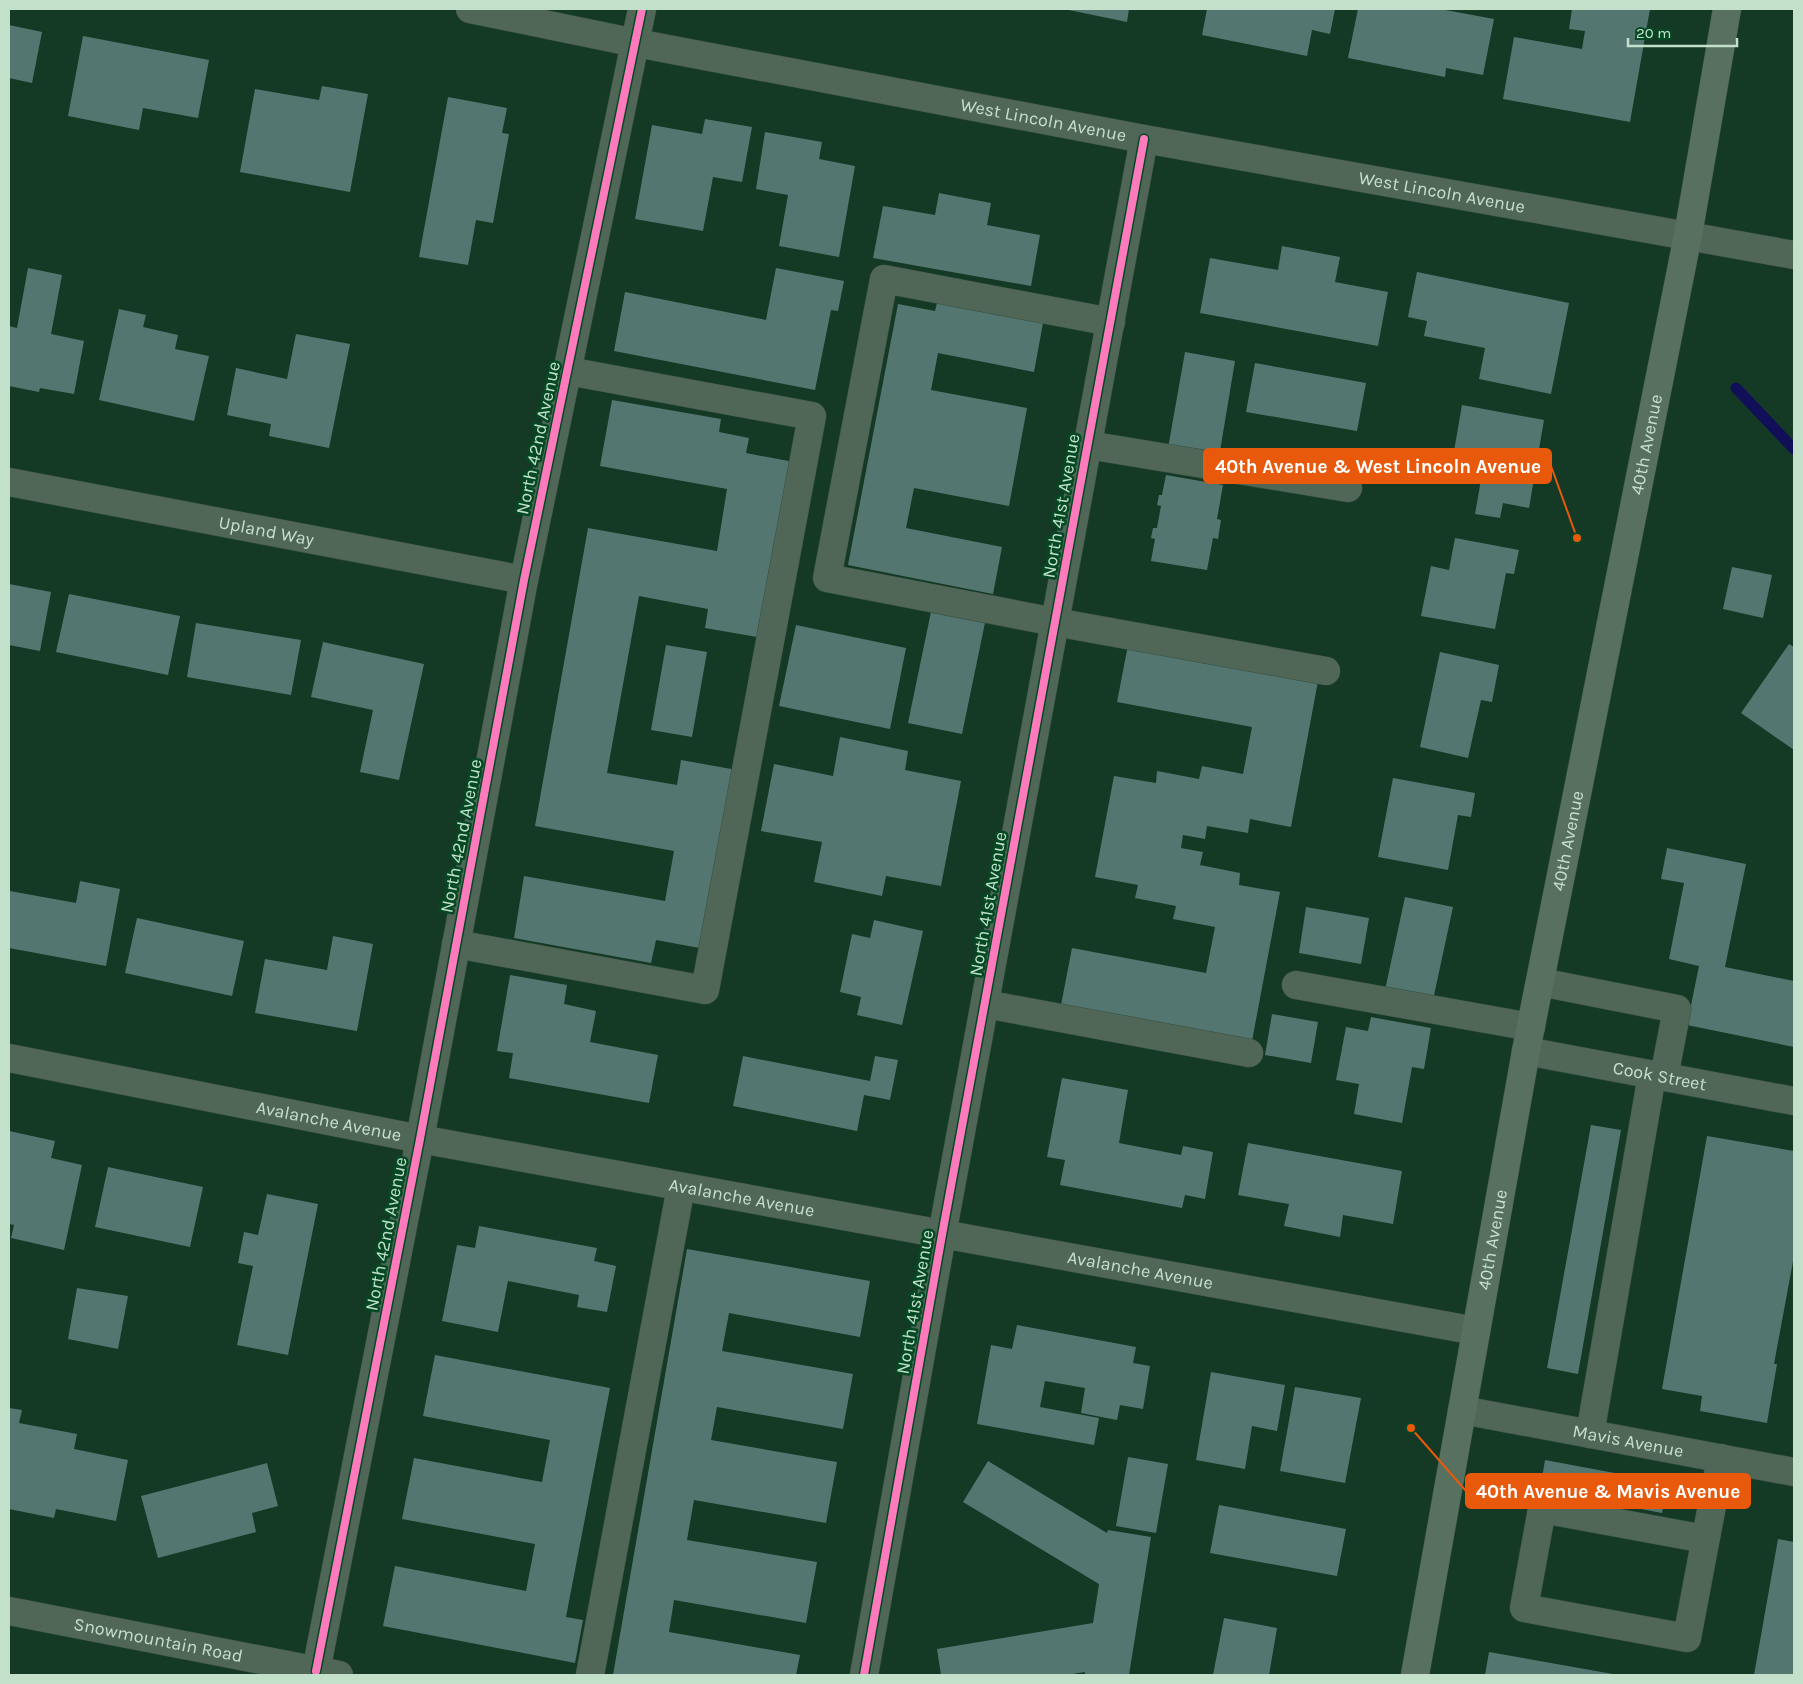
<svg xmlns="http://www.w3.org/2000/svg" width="1803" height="1684" font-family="Karla,sans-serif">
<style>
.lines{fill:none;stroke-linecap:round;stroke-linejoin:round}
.stream{stroke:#110f58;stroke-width:11}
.building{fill:#547671}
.minor-casing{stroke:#375040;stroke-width:29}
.major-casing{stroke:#375040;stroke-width:29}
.minor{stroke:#506758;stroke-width:28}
.major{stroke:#587060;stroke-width:28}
.cycleway-casing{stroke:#054924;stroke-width:11}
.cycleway{stroke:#fd7abc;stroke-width:8}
.labels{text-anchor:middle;stroke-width:5;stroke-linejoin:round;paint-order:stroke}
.street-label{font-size:18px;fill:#c3e1ca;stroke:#054924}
.leader{fill:none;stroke:#e8590c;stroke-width:2}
.callout-dot{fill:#e8590c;stroke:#054924;stroke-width:2}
.callout{fill:#e8590c;stroke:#e8590c;stroke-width:2}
.callout-label{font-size:19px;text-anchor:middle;font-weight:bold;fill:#fff}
</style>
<rect width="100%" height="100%" fill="#143a25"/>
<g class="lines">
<path class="stream" d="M 1736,388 L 1794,449"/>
</g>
<path class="building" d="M 1064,9 L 1129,9 L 1127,22 Z
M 1207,9 L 1335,9 L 1330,34 L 1312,30 L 1307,56 L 1202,35 Z
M 1358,9 L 1440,9 L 1494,19 L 1483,75 L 1446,68 L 1445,77 L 1348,58 Z
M 1572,9 L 1650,9 L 1630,122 L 1503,99 L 1514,37 L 1582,49 L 1585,31 L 1569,29 Z
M 9,25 L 42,32 L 32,83 L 9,78 Z
M 83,36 L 209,60 L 198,118 L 143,108 L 139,130 L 68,116 Z
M 322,86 L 368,94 L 350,192 L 240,172 L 255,89 L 319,100 Z
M 448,97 L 507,108 L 502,133 L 509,134 L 493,223 L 476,220 L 468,265 L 419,257 Z
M 705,119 L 752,127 L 742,182 L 713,177 L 703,231 L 635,219 L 652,125 L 702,134 Z
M 765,132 L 822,142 L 819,159 L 855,166 L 839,257 L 779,246 L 788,195 L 756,189 Z
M 939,193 L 991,203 L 987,225 L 1040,235 L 1031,286 L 873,258 L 883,206 L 935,215 Z
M 1282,246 L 1340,257 L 1335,282 L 1388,292 L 1378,346 L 1200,313 L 1210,258 L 1278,270 Z
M 28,268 L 62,275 L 51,334 L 84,341 L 74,394 L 40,388 L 39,392 L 9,386 L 9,326 L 17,328 Z
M 776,268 L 844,281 L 838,311 L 831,310 L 815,390 L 614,351 L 625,292 L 766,320 Z
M 1417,272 L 1569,303 L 1551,394 L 1479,379 L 1485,348 L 1424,336 L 1427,321 L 1408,317 Z
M 937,303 L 1043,323 L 1034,372 L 938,353 L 931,390 L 1027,408 L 1009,506 L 914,488 L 906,528 L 1002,547 L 993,594 L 848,565 L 898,304 L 935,311 Z
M 119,309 L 146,315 L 143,327 L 178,335 L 175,349 L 209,356 L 194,421 L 99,400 Z
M 296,334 L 350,344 L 329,448 L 269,436 L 271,424 L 227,415 L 236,368 L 287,379 Z
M 1185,352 L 1235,361 L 1219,457 L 1168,448 Z
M 1255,363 L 1366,383 L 1357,431 L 1246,412 Z
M 612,400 L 721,419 L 719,432 L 749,438 L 746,453 L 794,462 L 763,638 L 705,628 L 708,609 L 639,596 L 607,773 L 677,785 L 681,760 L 737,770 L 705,949 L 656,940 L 651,963 L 514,938 L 524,876 L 665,901 L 674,851 L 535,826 L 588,528 L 717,551 L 727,489 L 600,466 Z
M 1462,405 L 1544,420 L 1529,508 L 1503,503 L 1500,518 L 1475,514 L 1485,457 L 1454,451 Z
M 1166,475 L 1223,485 L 1217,519 L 1221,520 L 1218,539 L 1213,538 L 1207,570 L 1151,561 L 1155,539 L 1151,538 L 1153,528 L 1157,528 L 1161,506 L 1157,505 L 1159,495 L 1162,495 Z
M 1455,538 L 1519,550 L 1514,574 L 1506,573 L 1495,629 L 1421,616 L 1431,566 L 1449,570 Z
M 1732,567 L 1772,575 L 1763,618 L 1723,609 Z
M 9,584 L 51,592 L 40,651 L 9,645 Z
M 69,594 L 180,616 L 168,675 L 56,652 Z
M 933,602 L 987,613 L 962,734 L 908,723 Z
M 196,623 L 301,640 L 291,695 L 187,677 Z
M 796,625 L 906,648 L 890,729 L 779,706 Z
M 323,642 L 424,664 L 399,780 L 360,772 L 373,710 L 311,697 Z
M 1789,644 L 1794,647 L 1794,750 L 1741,713 Z
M 666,645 L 707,652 L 692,737 L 651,730 Z
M 1128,645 L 1318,681 L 1291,827 L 1250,819 L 1248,833 L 1207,826 L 1205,839 L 1183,835 L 1181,848 L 1203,852 L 1200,865 L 1240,873 L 1239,885 L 1280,892 L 1252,1041 L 1061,1005 L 1072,948 L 1206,973 L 1215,927 L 1173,919 L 1176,906 L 1135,898 L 1138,885 L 1095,877 L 1114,776 L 1156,783 L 1157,771 L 1199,779 L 1202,766 L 1243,774 L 1252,727 L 1117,702 Z
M 1440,652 L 1499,665 L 1492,702 L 1481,700 L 1468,758 L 1420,747 Z
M 840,737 L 908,751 L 905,770 L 961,781 L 941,886 L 886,876 L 882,896 L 814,882 L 822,842 L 761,831 L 774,764 L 833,776 Z
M 1393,778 L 1475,793 L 1471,817 L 1458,815 L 1448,870 L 1378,857 Z
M 1667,848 L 1746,864 L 1725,967 L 1794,981 L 1794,1047 L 1687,1025 L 1699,966 L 1669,959 L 1684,883 L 1661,879 Z
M 80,881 L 120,889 L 106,966 L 9,948 L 9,900 L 10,891 L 76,903 Z
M 1405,897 L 1453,907 L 1433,1000 L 1385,990 Z
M 1306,907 L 1369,918 L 1361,964 L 1299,953 Z
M 137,918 L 244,941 L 232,996 L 125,973 Z
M 874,920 L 923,931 L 902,1025 L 857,1015 L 861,997 L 840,992 L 852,934 L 870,938 Z
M 333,936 L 373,944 L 357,1031 L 255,1013 L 265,959 L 327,970 Z
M 510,975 L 567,985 L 564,1004 L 596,1011 L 590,1042 L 658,1055 L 649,1103 L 509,1078 L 513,1053 L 497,1051 Z
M 1272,1014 L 1318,1022 L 1311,1063 L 1265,1055 Z
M 1371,1017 L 1431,1028 L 1424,1069 L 1412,1067 L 1402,1123 L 1354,1114 L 1359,1084 L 1336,1080 L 1346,1027 L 1368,1031 Z
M 743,1056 L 870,1081 L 875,1056 L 898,1060 L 890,1100 L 864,1095 L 857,1131 L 733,1106 Z
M 1062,1078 L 1128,1090 L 1119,1143 L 1181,1155 L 1183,1146 L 1213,1152 L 1205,1199 L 1185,1195 L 1182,1208 L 1060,1185 L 1065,1160 L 1047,1157 Z
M 1591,1125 L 1621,1130 L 1578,1374 L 1547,1368 Z
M 9,1131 L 55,1141 L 51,1158 L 82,1165 L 64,1250 L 11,1238 L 14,1225 L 9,1224 Z
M 1707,1136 L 1794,1151 L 1794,1256 L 1774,1364 L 1777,1364 L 1767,1423 L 1700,1411 L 1702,1396 L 1662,1389 Z
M 1248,1143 L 1402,1171 L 1393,1224 L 1343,1215 L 1340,1237 L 1284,1226 L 1289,1204 L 1238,1195 Z
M 108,1167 L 203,1187 L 190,1247 L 95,1227 Z
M 267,1194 L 318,1204 L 288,1355 L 237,1345 L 253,1266 L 238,1263 L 244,1232 L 258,1235 Z
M 479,1226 L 597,1248 L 594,1261 L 616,1266 L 607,1312 L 577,1307 L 579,1295 L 508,1281 L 498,1332 L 442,1321 L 457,1245 L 475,1248 Z
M 687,1249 L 870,1281 L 860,1337 L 729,1313 L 722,1351 L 853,1374 L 843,1429 L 717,1407 L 711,1440 L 837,1462 L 826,1523 L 694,1500 L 687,1540 L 817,1562 L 806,1623 L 674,1600 L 669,1632 L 800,1655 L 796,1675 L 613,1675 Z
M 77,1288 L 128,1296 L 118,1349 L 68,1339 Z
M 1017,1325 L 1136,1347 L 1133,1363 L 1150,1366 L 1143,1409 L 1120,1405 L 1117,1420 L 1081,1413 L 1085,1388 L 1045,1381 L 1040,1407 L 1099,1418 L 1094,1445 L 977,1424 L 991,1345 L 1012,1349 Z
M 435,1355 L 610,1388 L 566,1617 L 583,1620 L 575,1663 L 383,1626 L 395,1566 L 526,1591 L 535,1544 L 402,1519 L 414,1458 L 542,1482 L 550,1440 L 423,1416 Z
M 1211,1372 L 1285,1385 L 1277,1431 L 1252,1426 L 1245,1469 L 1196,1460 Z
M 1295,1387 L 1361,1398 L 1345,1483 L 1280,1471 Z
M 9,1408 L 22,1410 L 19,1423 L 77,1434 L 74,1449 L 128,1460 L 116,1521 L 56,1509 L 54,1518 L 9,1509 Z
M 1128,1457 L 1168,1464 L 1156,1533 L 1116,1526 Z
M 1545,1460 L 1668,1483 L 1662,1513 L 1540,1490 Z
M 988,1461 L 1107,1533 L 1108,1530 L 1151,1537 L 1129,1675 L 1085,1675 L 1085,1672 L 1066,1675 L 941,1675 L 937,1649 L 1093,1623 L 1099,1584 L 963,1502 Z
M 267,1463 L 278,1506 L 252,1513 L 256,1532 L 158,1558 L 141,1496 Z
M 1219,1505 L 1346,1529 L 1337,1576 L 1210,1553 Z
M 1778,1539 L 1794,1542 L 1794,1675 L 1754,1675 Z
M 1224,1618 L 1277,1628 L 1269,1675 L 1213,1675 Z
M 1489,1652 L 1613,1674 L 1613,1675 L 1485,1675 Z"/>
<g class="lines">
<defs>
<g id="minor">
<path id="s1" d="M 470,9 L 636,43 L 1144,139 L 1794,255"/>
<path d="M 1111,322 L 884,279 L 827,578 L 1055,622 L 1326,671"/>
<path d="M 1088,445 L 1348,488"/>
<path id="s2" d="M 9,482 L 524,580"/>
<path d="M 456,944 L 705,990 L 812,416 L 568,371"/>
<path d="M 1540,982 L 1677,1009 L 1664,1077"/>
<path d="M 1296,985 L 1531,1027"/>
<path d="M 985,1004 L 1249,1053"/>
<path id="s3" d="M 1526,1051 L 1794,1101"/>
<path id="s4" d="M 9,1058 L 420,1139 L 1476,1331"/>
<path id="s5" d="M 1462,1410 L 1794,1472"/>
<path d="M 1590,1434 L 1652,1075"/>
<path d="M 1705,1539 L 1542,1509 L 1524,1608 L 1687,1638 L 1721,1458"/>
<path id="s6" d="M 9,1611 L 339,1675"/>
<path d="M 316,1671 L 420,1139 L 524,580 L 642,9"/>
<path d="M 590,1675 L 681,1187"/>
<path d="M 864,1675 L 942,1235 L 1144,139"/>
</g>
<g id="major">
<path id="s7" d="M 1415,1675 L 1526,1051 L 1688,235 L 1727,9"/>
</g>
</defs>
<use href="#minor" class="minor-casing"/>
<use href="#major" class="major-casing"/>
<use href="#minor" class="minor"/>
<use href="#major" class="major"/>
<defs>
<path id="cycleway" d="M 316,1671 L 420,1139 L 524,580 L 642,9
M 864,1675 L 942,1235 L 1144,139"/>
</defs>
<use href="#cycleway" class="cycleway-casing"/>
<use href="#cycleway" class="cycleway"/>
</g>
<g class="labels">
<g class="street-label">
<text dy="6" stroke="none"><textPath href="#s1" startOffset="584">West Lincoln Avenue</textPath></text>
<text dy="6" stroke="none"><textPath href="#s1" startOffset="989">West Lincoln Avenue</textPath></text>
<text transform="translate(538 438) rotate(-78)" y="6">North 42nd Avenue</text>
<text dy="6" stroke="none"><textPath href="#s7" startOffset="1252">40th Avenue</textPath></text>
<text transform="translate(1061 506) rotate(-80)" y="6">North 41st Avenue</text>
<text dy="6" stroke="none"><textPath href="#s2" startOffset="262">Upland Way</textPath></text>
<text transform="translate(461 836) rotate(-79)" y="6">North 42nd Avenue</text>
<text dy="6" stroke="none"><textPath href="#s7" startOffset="848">40th Avenue</textPath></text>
<text transform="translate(988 904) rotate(-80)" y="6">North 41st Avenue</text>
<text dy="6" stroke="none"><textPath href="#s3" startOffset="136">Cook Street</textPath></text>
<text dy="6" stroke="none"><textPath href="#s4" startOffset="326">Avalanche Avenue</textPath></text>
<text dy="6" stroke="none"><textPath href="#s4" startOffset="746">Avalanche Avenue</textPath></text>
<text transform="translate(386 1234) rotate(-79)" y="6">North 42nd Avenue</text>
<text dy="6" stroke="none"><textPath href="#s7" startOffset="442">40th Avenue</textPath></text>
<text dy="6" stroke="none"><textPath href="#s4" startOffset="1151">Avalanche Avenue</textPath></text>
<text transform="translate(915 1302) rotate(-80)" y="6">North 41st Avenue</text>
<text dy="6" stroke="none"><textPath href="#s5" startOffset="169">Mavis Avenue</textPath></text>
<text dy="6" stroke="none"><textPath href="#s6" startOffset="152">Snowmountain Road</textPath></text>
</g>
</g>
<path class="leader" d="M1577 538L1551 466M1411 1428L1466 1491"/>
<g class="callout-dot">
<circle cx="1577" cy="538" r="5"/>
<circle cx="1411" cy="1428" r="5"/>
</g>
<g class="callout">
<rect x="1204" y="449" width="347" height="34" rx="5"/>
<rect x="1466" y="1474" width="284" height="34" rx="5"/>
</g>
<g class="callout-label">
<text x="1378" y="473">40th Avenue &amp; West Lincoln Avenue</text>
<text x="1608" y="1498">40th Avenue &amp; Mavis Avenue</text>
</g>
<rect width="1803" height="1684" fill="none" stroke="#c3e1ca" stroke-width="20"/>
<path d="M1628 38v8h109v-8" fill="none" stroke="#c3e1ca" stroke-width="2.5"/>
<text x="1636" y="38" font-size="15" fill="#c3e1ca" stroke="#054924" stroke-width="4" paint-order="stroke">20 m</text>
</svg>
